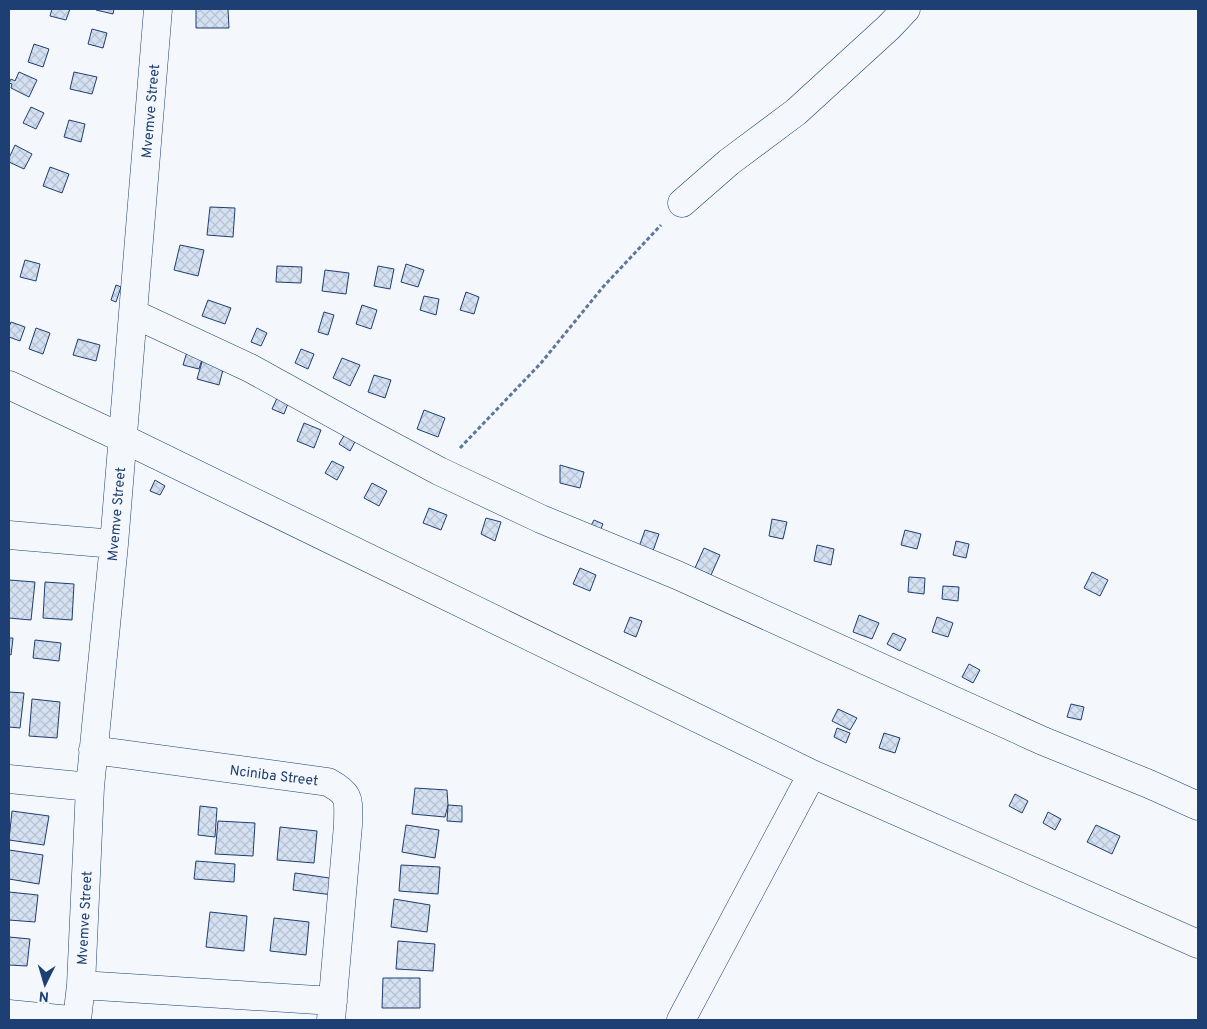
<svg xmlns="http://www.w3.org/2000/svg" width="1207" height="1029" font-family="Overpass,sans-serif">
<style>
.building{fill:url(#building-cross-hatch);stroke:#1d3f73}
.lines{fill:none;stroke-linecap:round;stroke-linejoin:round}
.minor-casing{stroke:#1d3f73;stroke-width:29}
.path{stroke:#5e769c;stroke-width:3;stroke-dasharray:4 2.5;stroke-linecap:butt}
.minor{stroke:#f4f7fb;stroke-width:28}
.labels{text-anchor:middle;stroke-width:4;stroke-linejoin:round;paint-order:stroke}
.street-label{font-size:14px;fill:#1d3f73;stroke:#f4f7fb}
</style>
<defs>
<pattern id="building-cross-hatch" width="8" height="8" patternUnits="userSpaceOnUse" patternTransform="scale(1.25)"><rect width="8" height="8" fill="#d5e0f0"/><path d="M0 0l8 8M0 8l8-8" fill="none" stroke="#b6c1d1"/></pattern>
</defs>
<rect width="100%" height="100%" fill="#f4f7fb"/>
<path class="building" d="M 52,9 L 70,9 L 66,20 L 50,16 Z
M 96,9 L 114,9 L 113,14 L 96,10 Z
M 196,9 L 228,9 L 229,28 L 196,28 Z
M 92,29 L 107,33 L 103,48 L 88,44 Z
M 34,44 L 49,49 L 43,67 L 28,62 Z
M 19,72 L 37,80 L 29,97 L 11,88 L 12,84 L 9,83 L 11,79 L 15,81 Z
M 74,72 L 97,77 L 92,94 L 70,89 Z
M 31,107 L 44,113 L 36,129 L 23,123 Z
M 69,120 L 85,124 L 81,142 L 64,137 Z
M 15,145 L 32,154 L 24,169 L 9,162 L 9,158 Z
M 50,167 L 69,174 L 62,193 L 43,186 Z
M 210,207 L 235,208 L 233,237 L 207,235 Z
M 180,245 L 204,250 L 198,276 L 174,270 Z
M 25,260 L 40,264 L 36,281 L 20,277 Z
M 406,264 L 424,270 L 418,287 L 401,282 Z
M 277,266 L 302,267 L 301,283 L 276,282 Z
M 378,266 L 394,269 L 390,289 L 374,286 Z
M 325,270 L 349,273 L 346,294 L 322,291 Z
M 116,285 L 121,287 L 116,302 L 111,300 Z
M 466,292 L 479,297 L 474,314 L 460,310 Z
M 424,296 L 439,299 L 436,315 L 420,310 Z
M 208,300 L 231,308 L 225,324 L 202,316 Z
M 362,305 L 377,310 L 371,329 L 356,324 Z
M 324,312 L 334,315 L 328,335 L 318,332 Z
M 11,322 L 25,327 L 20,341 L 9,337 L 9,327 Z
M 36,328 L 50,333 L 43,354 L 29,349 Z
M 257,328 L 267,333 L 261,346 L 251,342 Z
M 78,339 L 100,345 L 96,361 L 73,355 Z
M 301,349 L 314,354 L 308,369 L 295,363 Z
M 187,352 L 203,356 L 199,369 L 183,365 Z
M 204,355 L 225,362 L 219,385 L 197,379 Z
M 342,358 L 360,365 L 350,386 L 333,378 Z
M 374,375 L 391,380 L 385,398 L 368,392 Z
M 278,396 L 289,401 L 284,414 L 272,409 Z
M 424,410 L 445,418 L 438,437 L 417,429 Z
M 304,423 L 321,430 L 314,448 L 297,441 Z
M 345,434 L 356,440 L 350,451 L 339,444 Z
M 332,461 L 344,467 L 337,480 L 325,473 Z
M 560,465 L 584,472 L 580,488 L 560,483 Z
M 155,480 L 165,486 L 160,495 L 150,491 Z
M 372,483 L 387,491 L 379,506 L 364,498 Z
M 429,508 L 447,515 L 441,530 L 423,523 Z
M 486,518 L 501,522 L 495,541 L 481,534 Z
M 772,519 L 787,522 L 783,539 L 769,536 Z
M 594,520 L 603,524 L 599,533 L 589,529 Z
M 645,530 L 659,534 L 653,551 L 639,547 Z
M 905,530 L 921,534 L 917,549 L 901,545 Z
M 956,541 L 969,544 L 966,558 L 953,555 Z
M 817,545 L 834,549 L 831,565 L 814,561 Z
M 704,548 L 720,555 L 711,575 L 695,568 Z
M 580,568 L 596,575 L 590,591 L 573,584 Z
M 1092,572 L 1108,580 L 1100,596 L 1084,588 Z
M 909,577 L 925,578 L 924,594 L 908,592 Z
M 9,580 L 35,582 L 31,620 L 9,618 Z
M 45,582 L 74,584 L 72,620 L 43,618 Z
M 943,586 L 959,587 L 958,601 L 942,599 Z
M 859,615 L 879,623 L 872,639 L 853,632 Z
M 630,617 L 642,621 L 636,637 L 624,632 Z
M 937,617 L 953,623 L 948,637 L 932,632 Z
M 893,633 L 906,639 L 900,651 L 887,644 Z
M 9,638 L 13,638 L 11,655 L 9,654 Z
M 35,640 L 61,643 L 59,661 L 33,658 Z
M 969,664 L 980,670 L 973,683 L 962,677 Z
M 9,692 L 24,693 L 20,728 L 9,727 Z
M 32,699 L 60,702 L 57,738 L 29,736 Z
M 1071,704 L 1084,707 L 1081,720 L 1067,717 Z
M 838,709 L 857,718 L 850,730 L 832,721 Z
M 837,728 L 850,733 L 846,743 L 834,737 Z
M 884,733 L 900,738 L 895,753 L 879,748 Z
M 415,788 L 447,790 L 448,805 L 445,817 L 412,814 Z
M 1015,794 L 1028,801 L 1022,813 L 1009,806 Z
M 448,805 L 462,806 L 462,822 L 447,821 Z
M 200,806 L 217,808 L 215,837 L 198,835 Z
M 12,811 L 49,816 L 44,845 L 9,840 Z
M 1048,812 L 1061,819 L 1055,830 L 1043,823 Z
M 218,821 L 255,823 L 253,856 L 215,854 Z
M 406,825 L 439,830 L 435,858 L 402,852 Z
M 1096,825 L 1120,836 L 1112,854 L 1087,842 Z
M 280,827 L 317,831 L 314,863 L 277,860 Z
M 9,850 L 43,855 L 39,884 L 9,879 Z
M 196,861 L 235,864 L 234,882 L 194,879 Z
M 401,865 L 440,867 L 438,894 L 399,891 Z
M 295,873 L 336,879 L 333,895 L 293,890 Z
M 9,892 L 38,895 L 35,922 L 9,920 Z
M 394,899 L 430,905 L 427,932 L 391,927 Z
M 210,912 L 247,916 L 244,951 L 206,947 Z
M 274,918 L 309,922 L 306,955 L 270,951 Z
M 9,937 L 30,939 L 27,966 L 9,965 Z
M 398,941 L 435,944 L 433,971 L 396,969 Z
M 383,978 L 420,978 L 420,1008 L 382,1008 Z"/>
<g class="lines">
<defs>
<path id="minor" d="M 682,203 L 729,162 L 796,112 L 889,27 L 906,9
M 134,314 L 250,368 L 364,431 L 439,471 L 541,519 L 677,575 L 1043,741 L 1149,784 L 1198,806
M 9,385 L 122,438 L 812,774 L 1198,944
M 9,535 L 114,544
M 93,750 L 328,782 C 352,795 348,800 348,825 L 331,1020
M 9,779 L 90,787
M 81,985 L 333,1001
M 9,1014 L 70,1020
M 77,1020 L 81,985 L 90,787 L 114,544 L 158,9
M 681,1020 L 812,774"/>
</defs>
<use href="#minor" class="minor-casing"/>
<path class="path" d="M 460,448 L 541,363 L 603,287 L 661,225"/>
<use href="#minor" class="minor"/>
</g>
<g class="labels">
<g class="street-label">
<text transform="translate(150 111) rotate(-85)" y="5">Mvemve Street</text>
<text transform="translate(116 514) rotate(-85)" y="5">Mvemve Street</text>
<text transform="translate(274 775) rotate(7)" y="5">Nciniba Street</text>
<text transform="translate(84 918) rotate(-87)" y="5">Mvemve Street</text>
</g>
</g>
<rect width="1207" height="1029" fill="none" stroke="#1d3f73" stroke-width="20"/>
<g transform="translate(45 984) rotate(185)" stroke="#f4f7fb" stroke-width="4" paint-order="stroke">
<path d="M0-4L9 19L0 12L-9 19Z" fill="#1d3f73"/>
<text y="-8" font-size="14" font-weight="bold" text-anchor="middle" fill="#1d3f73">N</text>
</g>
</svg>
